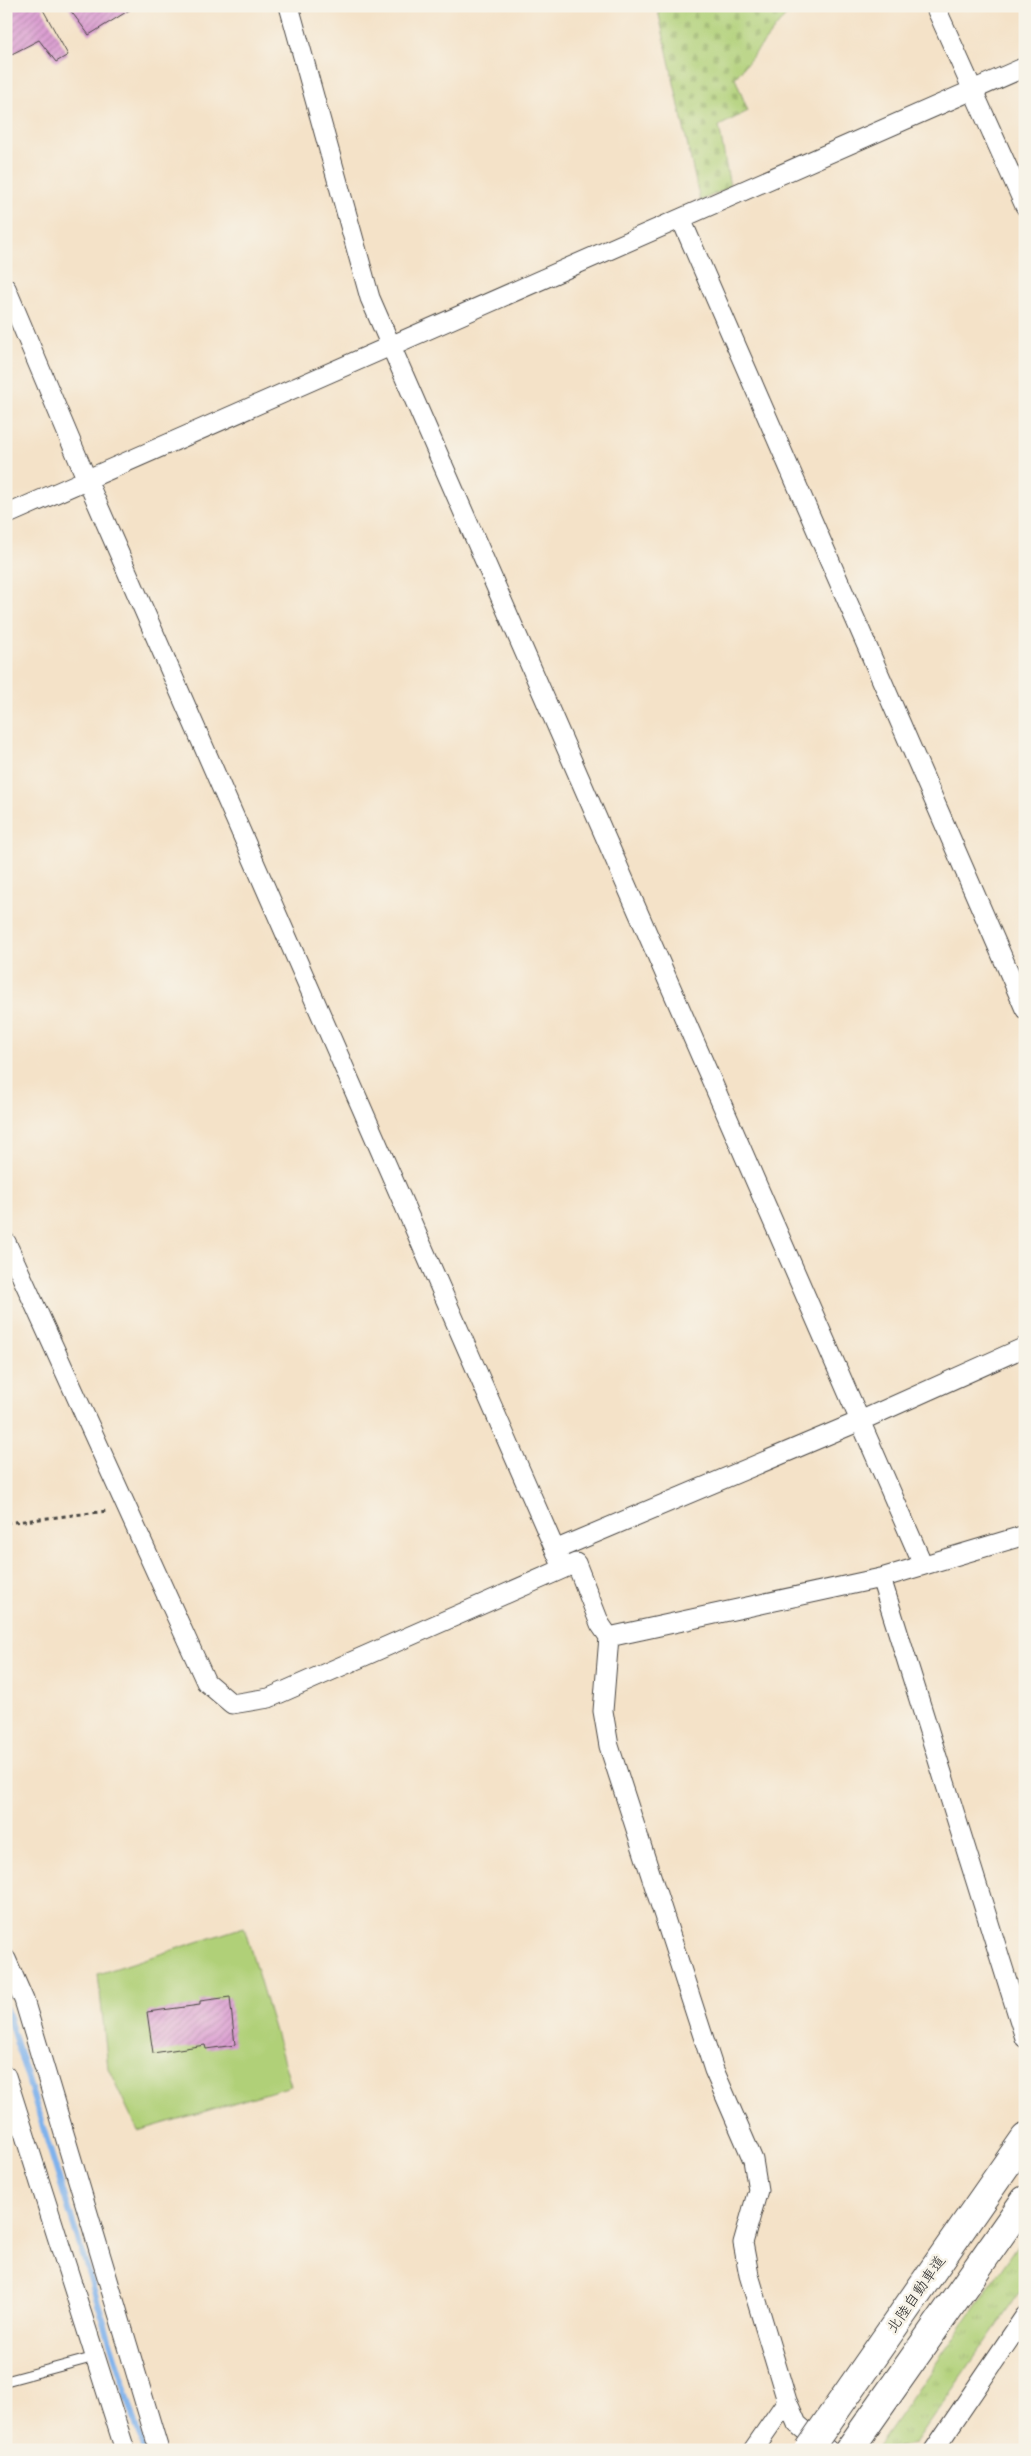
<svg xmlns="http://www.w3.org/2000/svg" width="1031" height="2456" font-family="'Comic Neue','Klee One',sans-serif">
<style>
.grass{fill:url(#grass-tufts);stroke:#6e7e52}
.cemetery{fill:url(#cemetery-stones);stroke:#6e7e52}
.garden{fill:#b0d078;stroke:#6e7e52}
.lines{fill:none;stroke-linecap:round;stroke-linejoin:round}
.stream{stroke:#7fb2ec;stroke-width:6}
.building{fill:url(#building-hatch)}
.service-casing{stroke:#494643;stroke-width:11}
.minor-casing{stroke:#494643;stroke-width:21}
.motorway-casing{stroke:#494643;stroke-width:30}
.path{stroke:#494643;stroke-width:3;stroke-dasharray:4 4;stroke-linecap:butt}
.service{stroke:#fff;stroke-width:9}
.minor{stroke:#fff;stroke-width:19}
.motorway{stroke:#fff;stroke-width:28}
.motorway-bridge-casing{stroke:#494643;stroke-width:30;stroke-linecap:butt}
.motorway-bridge{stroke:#fff;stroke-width:28}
.labels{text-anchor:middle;stroke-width:5;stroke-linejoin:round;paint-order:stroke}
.street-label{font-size:15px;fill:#2b2b2b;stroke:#f7f3e8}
</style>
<defs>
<pattern id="grass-tufts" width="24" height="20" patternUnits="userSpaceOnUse" patternTransform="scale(1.25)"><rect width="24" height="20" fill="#b0d078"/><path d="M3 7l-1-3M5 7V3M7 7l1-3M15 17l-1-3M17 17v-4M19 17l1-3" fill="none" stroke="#98b368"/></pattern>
<pattern id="cemetery-stones" width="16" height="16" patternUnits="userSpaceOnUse" patternTransform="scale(1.25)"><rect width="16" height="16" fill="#b0d078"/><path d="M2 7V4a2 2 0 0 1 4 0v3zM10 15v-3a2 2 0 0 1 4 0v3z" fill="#98b368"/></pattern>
<pattern id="building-hatch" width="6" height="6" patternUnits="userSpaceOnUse" patternTransform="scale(1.25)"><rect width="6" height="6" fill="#d895cf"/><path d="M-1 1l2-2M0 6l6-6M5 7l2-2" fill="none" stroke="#af7aa8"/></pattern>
</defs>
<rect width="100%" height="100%" fill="#f7f3e8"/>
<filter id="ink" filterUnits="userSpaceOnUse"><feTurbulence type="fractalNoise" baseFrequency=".02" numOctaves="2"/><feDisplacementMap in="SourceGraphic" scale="10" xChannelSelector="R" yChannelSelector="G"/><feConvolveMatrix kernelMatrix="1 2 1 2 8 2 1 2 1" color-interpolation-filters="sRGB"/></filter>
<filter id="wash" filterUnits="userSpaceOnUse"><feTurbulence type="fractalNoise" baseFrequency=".0096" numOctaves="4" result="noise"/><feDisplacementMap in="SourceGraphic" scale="20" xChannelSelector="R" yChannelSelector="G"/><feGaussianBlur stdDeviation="1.12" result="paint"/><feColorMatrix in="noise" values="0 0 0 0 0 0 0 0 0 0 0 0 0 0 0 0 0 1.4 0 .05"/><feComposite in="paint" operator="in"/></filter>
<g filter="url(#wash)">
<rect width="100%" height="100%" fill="#f4e2c8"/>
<path class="grass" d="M 1025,2235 L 1025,2285 L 915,2443 L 876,2450 Z"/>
<path class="cemetery" d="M 657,6 L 778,6 L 787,14 L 735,78 L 748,111 L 719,126 L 730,187 L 700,201 Z"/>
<path class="garden" d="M 244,1927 L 291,2086 L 138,2131 L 108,2068 L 98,1974 Z"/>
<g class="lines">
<path class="stream" d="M 6,2009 L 144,2450"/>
</g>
<g id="blocks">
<path class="building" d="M 6,6 L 41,6 L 68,55 L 56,62 L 39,40 L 6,57 Z
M 67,6 L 136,6 L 89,35 Z
M 230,1997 L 235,2045 L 206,2049 L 205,2045 L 153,2053 L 147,2012 L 200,2005 L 200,2001 Z"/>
</g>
</g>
<g filter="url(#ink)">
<use href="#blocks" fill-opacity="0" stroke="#494643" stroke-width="1"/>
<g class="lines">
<defs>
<path id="service" d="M 6,2381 L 95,2357"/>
<path id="minor" d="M 289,6 L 370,298 L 923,1565
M 935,6 L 1025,206
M 681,219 L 1025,1009
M 6,288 L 87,480 L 563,1568
M 6,515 L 1025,67
M 6,1242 L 206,1682 L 232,1704 L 269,1698 L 576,1563 L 600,1624 L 609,1637 L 603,1711 L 609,1746 L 714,2070 L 753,2160 L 758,2190 L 743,2243 L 749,2275 L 787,2401 L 797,2424 L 828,2450
M 555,1550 L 860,1421 L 1025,1347
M 881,1578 L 1025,2038
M 609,1637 L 881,1578 L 1025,1535
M 6,1959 L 24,2000 L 159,2450
M 6,2076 L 125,2450
M 753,2450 L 787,2401
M 934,2450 L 1025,2316"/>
<path id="motorway" d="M 833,2414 L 1025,2138
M 849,2450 L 1025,2200"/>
</defs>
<use href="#service" class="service-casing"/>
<use href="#minor" class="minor-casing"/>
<use href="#motorway" class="motorway-casing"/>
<path class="path" d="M 6,1523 L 108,1511"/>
<use href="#service" class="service"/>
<use href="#minor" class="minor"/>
<use href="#motorway" class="motorway"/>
<defs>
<path id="motorway-bridge" d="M 808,2450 L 833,2414"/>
</defs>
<use href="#motorway-bridge" class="motorway-bridge-casing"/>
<use href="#motorway-bridge" class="motorway-bridge"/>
</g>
</g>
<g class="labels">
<g class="street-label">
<text transform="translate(916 2294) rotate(-55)" y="5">北陸自動車道</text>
</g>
</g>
<rect width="1031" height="2456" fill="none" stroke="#f7f3e8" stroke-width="25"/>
</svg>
